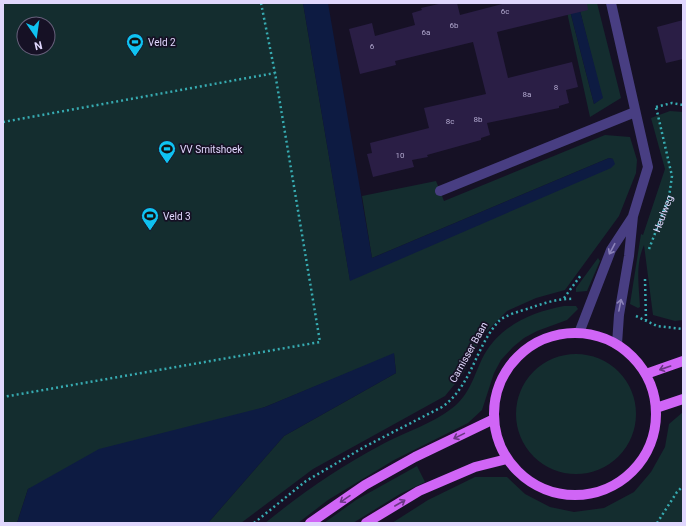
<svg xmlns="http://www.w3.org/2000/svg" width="686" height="526" font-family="Roboto,sans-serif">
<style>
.green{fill:#142d2f;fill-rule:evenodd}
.water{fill:#0d1b42}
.building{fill:#2a1e45}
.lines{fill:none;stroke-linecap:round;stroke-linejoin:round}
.path{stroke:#37abb1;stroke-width:2.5;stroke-dasharray:2 3;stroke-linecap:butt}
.minor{stroke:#483e82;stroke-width:10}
.major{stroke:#d065f6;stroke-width:10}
.oneway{stroke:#8c83b9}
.oneway2{stroke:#6a3783}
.labels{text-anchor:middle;stroke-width:3.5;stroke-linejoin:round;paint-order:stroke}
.number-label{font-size:8px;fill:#b2a9cf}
.poi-label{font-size:10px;fill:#e0d7fd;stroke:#161125;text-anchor:start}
.street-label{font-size:10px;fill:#e0d7fd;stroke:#161125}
</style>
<rect width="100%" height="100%" fill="#161125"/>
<path class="green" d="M 3,3 L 303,3 L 350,280 L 613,159 L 609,158 L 372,258 L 362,196 L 436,181 L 444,201 L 605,135 L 630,137 L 637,160 L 636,173 L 619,216 L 565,290 L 536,298 L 507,311 L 482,336 L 463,374 L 445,396 L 313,469 L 241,523 L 208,523 L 284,436 L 396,373 L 394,354 L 265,407 L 28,489 L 17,523 L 3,523 ZM 24,24 L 48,24 L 48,48 L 24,48 Z
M 565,3 L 568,3 L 594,104 L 602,98 L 578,3 L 597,3 L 621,98 L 590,117 Z
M 670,111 L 683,112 L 683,320 L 675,321 L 653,315 L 644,245 C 635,265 639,286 640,307 L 638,308 L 630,304 L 641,234 L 643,235 L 665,169 L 651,118 Z
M 598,258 L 600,261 L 587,291 L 576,292 L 576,288 Z
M 564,306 L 576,306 L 578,309 L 567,320 L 537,331 L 524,338 L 513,347 L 501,360 L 494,373 L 482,410 L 468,423 L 394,460 L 328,500 L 298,523 L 265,523 C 301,494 339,467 381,445 C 403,433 437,422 456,405 C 472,390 474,374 484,355 C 501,325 532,312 564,306 Z
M516 414a60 60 0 1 1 120 0a60 60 0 1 1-120 0Z
M 683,412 L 683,523 L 392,523 L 428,500 L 475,477 L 507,477 L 525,494 L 550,507 L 574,512 L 604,508 L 634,492 L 651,472 L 665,447 L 669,424 Z
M 417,466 L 425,482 L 400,494 L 353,523 L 324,523 L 356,500 Z"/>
<path class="water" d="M 303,3 L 328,3 L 372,258 L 609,158 L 613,159 L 615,164 L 611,168 L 350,281 Z
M 568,3 L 578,3 L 603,98 L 594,104 Z
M 394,353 L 396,373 L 284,436 L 208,523 L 17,523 L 28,489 L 99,449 L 265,407 Z"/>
<path class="building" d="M 443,3 L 457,3 L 460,15 L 506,3 L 587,3 L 588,10 L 497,32 L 508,78 L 572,62 L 578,87 L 566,90 L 569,103 L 559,106 L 559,108 L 487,123 L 490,135 L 481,138 L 481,140 L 427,155 L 428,157 L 412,160 L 414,167 L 373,177 L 367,154 L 372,153 L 370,143 L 429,128 L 424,108 L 486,94 L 473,42 L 395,61 L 396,65 L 360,74 L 349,29 L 372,23 L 375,36 L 415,25 L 412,13 L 422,10 L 421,8 Z
M 683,20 L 683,59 L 666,63 L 657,27 Z"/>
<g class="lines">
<g class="path">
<path d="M 261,3 L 275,73"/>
<path d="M 656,107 L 672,103 L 683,105"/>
<path d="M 3,122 L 275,73 L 320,342 L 3,397"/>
<path id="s1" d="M 649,249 L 669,197 L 672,176 L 656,107"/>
<path d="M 645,279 L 646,320"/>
<path d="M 564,298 L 581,275"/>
<path d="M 636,316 L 657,326 L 683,329"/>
<path d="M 254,523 L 306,481 L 366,446 L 442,407 C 472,386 475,347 499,321 C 505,315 521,311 530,308 C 544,303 560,298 574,299"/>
<path d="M 657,523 L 677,492 L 683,486"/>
</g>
<path class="minor" d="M 611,3 L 648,167 L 633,216 L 629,256 L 619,315 L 617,344
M 440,191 L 635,112
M 579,333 L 611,250 L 632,218"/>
<path class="major" d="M494 414a81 81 0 1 1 162 0a81 81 0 1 1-162 0Z
M 646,374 L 683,361
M 656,408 L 683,399
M 310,523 L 365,485 L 415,457 L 494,419
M 366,523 L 419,491 L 475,467 L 507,459"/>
</g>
<defs><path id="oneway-shaft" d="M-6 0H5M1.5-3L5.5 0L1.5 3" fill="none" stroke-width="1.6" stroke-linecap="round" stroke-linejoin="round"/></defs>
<g class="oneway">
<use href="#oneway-shaft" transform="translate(612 249) rotate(118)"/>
<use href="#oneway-shaft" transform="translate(620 305) rotate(-79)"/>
</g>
<g class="oneway2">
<use href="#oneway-shaft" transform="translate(665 368) rotate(161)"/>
<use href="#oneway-shaft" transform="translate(459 436) rotate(154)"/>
<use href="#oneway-shaft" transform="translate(345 499) rotate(146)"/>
<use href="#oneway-shaft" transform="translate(400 503) rotate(-30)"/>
</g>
<defs>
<symbol id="stadium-pin" viewBox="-11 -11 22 30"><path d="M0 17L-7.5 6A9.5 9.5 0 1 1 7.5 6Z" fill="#0fc2f1" stroke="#161125"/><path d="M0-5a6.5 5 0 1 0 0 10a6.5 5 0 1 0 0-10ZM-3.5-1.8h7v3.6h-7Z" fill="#111"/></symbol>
</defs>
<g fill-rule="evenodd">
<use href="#stadium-pin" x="125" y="32" width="20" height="27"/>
<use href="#stadium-pin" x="157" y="139" width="20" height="27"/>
<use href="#stadium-pin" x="140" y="206" width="20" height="27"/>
</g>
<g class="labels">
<g class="number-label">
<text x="505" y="14">6c</text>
<text x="454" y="28">6b</text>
<text x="426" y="35">6a</text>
<text x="372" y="49">6</text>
<text x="556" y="90">8</text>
<text x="527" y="97">8a</text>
<text x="478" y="122">8b</text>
<text x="450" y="124">8c</text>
<text x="400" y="158">10</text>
</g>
<g class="poi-label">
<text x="148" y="46">Veld 2</text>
<text x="180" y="153">VV Smitshoek</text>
<text x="163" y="220">Veld 3</text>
</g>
<g class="street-label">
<text dy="4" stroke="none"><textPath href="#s1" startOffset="38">Heulweg</textPath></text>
<text transform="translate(468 352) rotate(-61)" y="4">Carnisser Baan</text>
</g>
</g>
<rect width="686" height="526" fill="none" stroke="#e0d7fd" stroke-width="8"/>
<g transform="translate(36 36) rotate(167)"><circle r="19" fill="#161125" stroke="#67607b"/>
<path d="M0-3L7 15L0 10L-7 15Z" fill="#0fc2f1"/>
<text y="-6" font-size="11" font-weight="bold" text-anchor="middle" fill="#e0d7fd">N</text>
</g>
</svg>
